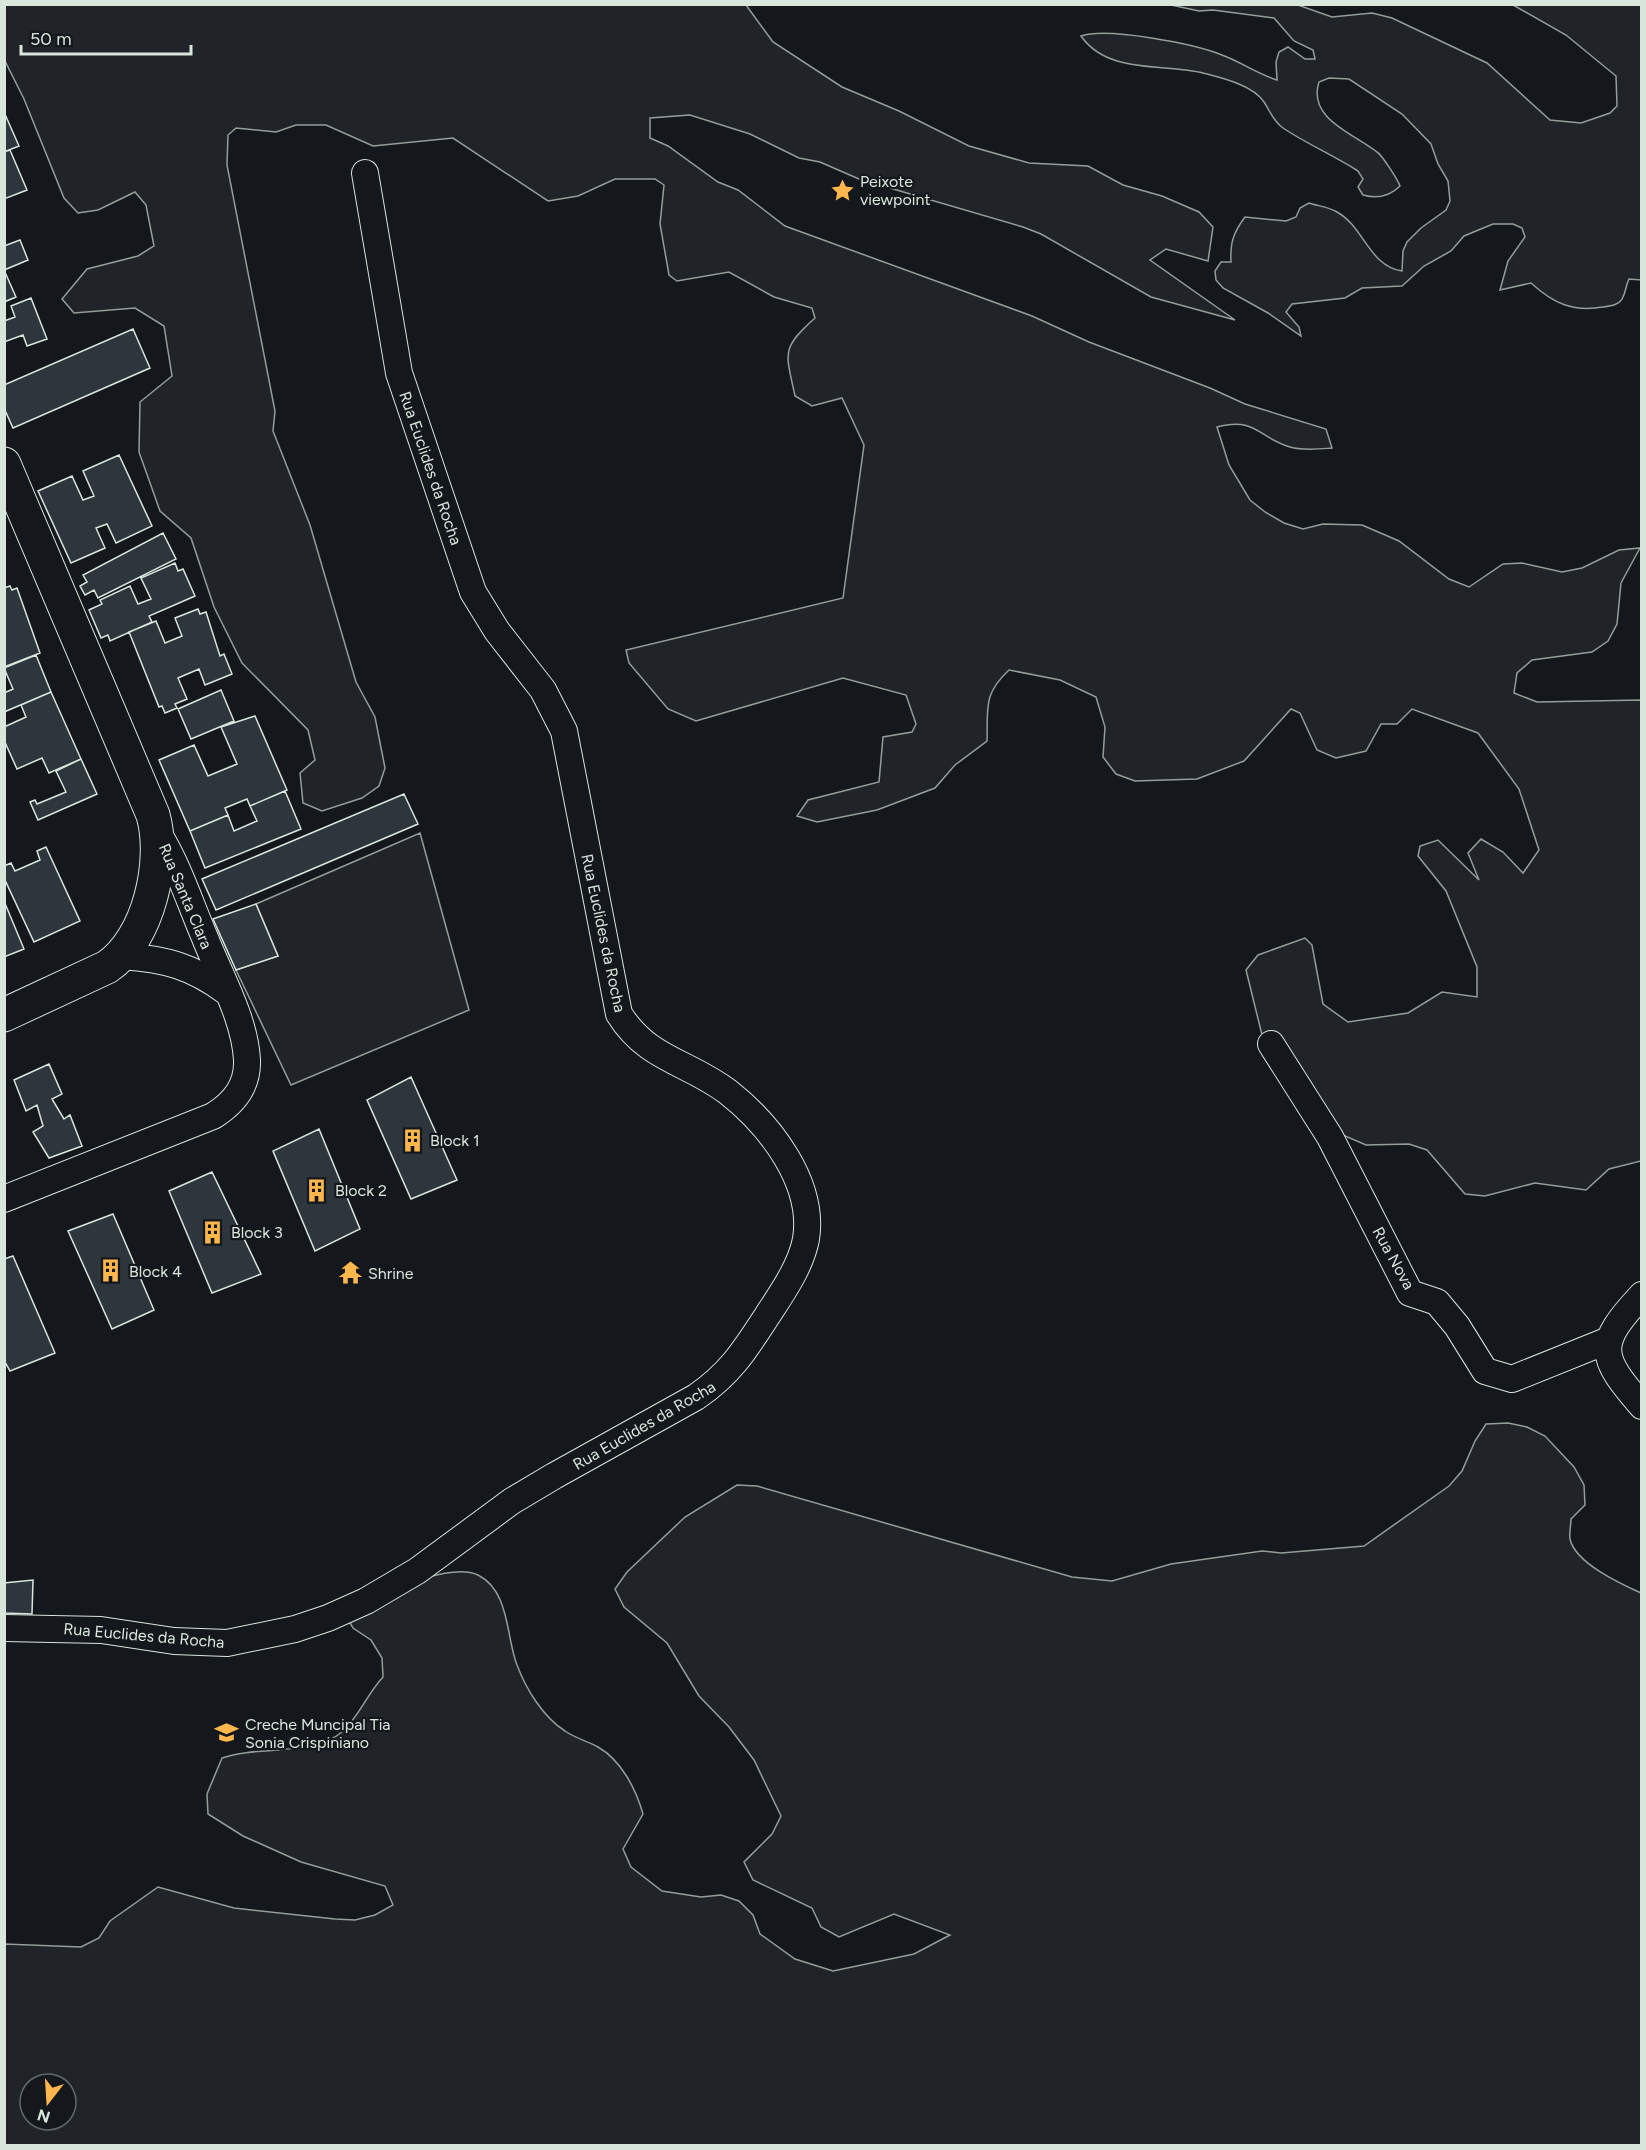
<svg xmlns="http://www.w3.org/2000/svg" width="1646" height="2150" font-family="Figtree,sans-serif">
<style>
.green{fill:#202428;stroke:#939e99;stroke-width:1.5;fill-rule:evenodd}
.building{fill:#2c363c;stroke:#d8e6dc;stroke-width:1.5}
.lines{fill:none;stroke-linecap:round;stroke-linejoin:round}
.minor-casing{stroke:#d8e6dc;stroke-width:28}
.major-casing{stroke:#d8e6dc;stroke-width:35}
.minor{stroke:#14181c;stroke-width:26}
.major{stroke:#14181c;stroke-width:33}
.labels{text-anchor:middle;stroke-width:4.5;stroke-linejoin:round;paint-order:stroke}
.poi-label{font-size:16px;fill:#d8e6dc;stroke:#14181c;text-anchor:start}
.street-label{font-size:16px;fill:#d8e6dc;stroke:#14181c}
</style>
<rect width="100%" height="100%" fill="#14181c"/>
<path class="green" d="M 5,5 L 746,5 L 773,42 L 842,87 L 899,111 L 969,146 L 1029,163 L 1088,166 L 1123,185 L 1162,196 L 1199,212 L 1213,227 L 1208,261 L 1166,249 L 1150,260 L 1235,320 L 1151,297 L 1041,234 L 1023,227 L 859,179 L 820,162 L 799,158 L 750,134 L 690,115 L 650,118 L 650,138 L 668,146 L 718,182 L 738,190 L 785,226 L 1032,316 L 1089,342 L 1210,388 L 1245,404 L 1326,429 L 1332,448 C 1319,449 1303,451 1290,447 C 1257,437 1256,417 1217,427 L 1229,465 L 1250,500 L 1265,512 L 1284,523 L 1303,529 L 1323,524 L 1362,525 L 1399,541 L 1449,579 L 1469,587 L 1503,564 L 1522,563 L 1562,572 L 1582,568 L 1619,550 L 1640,548 L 1621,583 L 1617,624 L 1608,641 L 1592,652 L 1532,660 L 1517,673 L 1514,693 L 1537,702 L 1641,700 L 1641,1161 L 1609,1169 L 1586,1190 L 1535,1183 L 1485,1196 L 1465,1194 L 1427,1150 L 1409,1144 L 1366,1145 L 1338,1133 L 1263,1039 L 1246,970 L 1258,955 L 1305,938 L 1312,945 L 1323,1004 L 1348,1022 L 1408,1013 L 1442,992 L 1477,997 L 1477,967 L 1446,891 L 1418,856 L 1420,846 L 1438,840 L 1479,880 L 1468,853 L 1481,839 L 1503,852 L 1523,873 L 1539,850 L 1519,789 L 1478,733 L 1412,709 L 1397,724 L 1381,724 L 1366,751 L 1336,758 L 1317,750 L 1300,713 L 1291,709 L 1244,761 L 1197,779 L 1135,781 L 1116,774 L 1103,757 L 1105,727 L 1096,697 L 1060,680 L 1009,670 C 983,694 988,708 987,741 L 955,765 L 935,788 L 877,810 L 817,822 L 797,816 L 808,800 L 879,782 L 883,737 L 912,732 L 916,724 L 906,695 L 843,678 L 696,721 L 668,709 L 629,663 L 626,650 L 843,598 L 864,445 L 842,398 L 812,406 L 795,396 C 786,353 780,349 815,318 L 812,308 L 774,297 L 729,272 L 677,281 L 669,275 L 660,224 L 664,185 L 655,179 L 615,179 L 578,196 L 548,201 L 453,138 L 373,146 L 326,125 L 296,125 L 276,132 L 236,128 L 228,135 L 227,165 L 275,411 L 273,431 L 310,525 L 356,682 L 375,717 L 385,768 L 379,786 L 362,798 L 322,811 L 303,803 L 300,773 L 315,760 L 308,730 L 242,663 L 214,607 L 191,538 L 160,511 L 139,452 L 140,402 L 172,376 L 164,326 L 135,308 L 74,313 L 62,299 L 87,269 L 138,256 L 154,246 L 146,205 L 135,192 L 98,210 L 78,213 L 64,198 L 24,99 L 5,61 Z
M 1171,5 L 1298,5 L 1332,17 L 1372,13 L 1392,18 L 1487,63 L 1550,120 L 1581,123 L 1610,113 L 1617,106 L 1616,76 L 1566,35 L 1513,5 L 1641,5 L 1641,280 L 1629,279 C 1626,285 1626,291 1623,297 C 1620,305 1611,306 1603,307 C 1573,312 1554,304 1531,283 L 1500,290 L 1508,261 L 1525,237 L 1522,228 L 1513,224 L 1493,224 L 1464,236 L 1451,251 L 1424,266 L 1402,286 L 1362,288 L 1345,298 L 1292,304 L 1286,312 L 1299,327 L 1301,336 L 1268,313 L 1223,288 L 1216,280 L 1215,271 L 1221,262 L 1231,262 C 1230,243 1233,233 1245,217 L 1286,221 L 1296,217 L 1300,208 L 1309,203 C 1318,206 1329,207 1337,212 C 1364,227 1369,266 1402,271 L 1403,251 L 1407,242 L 1421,228 L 1446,210 L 1450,201 L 1448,181 L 1438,164 L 1431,144 L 1402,114 L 1349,79 L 1329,78 L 1319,82 C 1307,119 1355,134 1377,152 C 1382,155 1398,180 1400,186 C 1390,196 1377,199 1363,195 L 1358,187 L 1363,179 L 1358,171 C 1333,155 1307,144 1283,128 C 1273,121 1270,111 1264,102 C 1253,85 1222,78 1203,73 C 1165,63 1108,75 1081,36 C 1108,27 1195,44 1222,55 C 1241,62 1258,74 1277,80 L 1276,62 L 1279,52 L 1288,47 L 1305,59 L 1315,59 L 1313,50 L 1294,41 L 1274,18 L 1213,10 L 1199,11 Z
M 420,833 L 469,1010 L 291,1085 L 236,970 L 278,956 L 256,904 Z
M 1508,1423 L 1527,1427 L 1545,1436 L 1574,1467 L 1584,1485 L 1585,1505 L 1571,1519 C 1571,1525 1569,1533 1570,1539 C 1575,1563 1621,1584 1641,1593 L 1641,2145 L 5,2146 L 5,1944 L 81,1947 L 99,1938 L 110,1921 L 158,1887 L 234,1908 L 335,1919 L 355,1920 L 375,1915 L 393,1905 L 385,1886 L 301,1862 L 243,1836 L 208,1814 L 207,1794 L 222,1758 C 259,1745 312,1757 342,1732 C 359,1717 367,1694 383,1677 L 382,1658 L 371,1640 L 353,1628 L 343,1611 C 374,1599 447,1560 478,1575 C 510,1591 506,1637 517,1665 C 526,1689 543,1717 565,1731 C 575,1738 587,1741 598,1747 C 621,1760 636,1789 643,1814 L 623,1849 L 631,1867 L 662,1891 L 701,1897 L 721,1895 L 739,1901 L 753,1915 L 760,1934 L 795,1959 L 833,1971 L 914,1954 L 950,1935 L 894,1914 L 839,1937 L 821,1927 L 812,1908 L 753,1880 L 744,1862 L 772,1834 L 781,1816 L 754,1760 L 729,1727 L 699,1696 L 667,1643 L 624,1607 L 615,1589 L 627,1572 L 685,1517 L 737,1485 L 757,1486 L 1072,1577 L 1112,1581 L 1171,1564 L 1262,1551 L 1281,1553 L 1364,1546 L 1449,1486 L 1462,1471 L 1475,1441 L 1486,1424 ZM 30,2084 L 66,2084 L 66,2120 L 30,2120 Z"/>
<path class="building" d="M 4,112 L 19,146 L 4,152 Z
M 10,150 L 27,190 L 4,199 L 4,152 Z
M 20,240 L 28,260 L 4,270 L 4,246 Z
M 4,270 L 16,297 L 4,302 Z
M 31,298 L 47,339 L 27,346 L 23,335 L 4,342 L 4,321 L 15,317 L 11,306 Z
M 133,329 L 150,368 L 13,428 L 4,408 L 4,385 Z
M 119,455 L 152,526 L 116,543 L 107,524 L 96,528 L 105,548 L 71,563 L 38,491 L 72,476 L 83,500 L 94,496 L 83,471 Z
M 163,533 L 176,559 L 98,598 L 94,590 L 85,595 L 80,586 L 87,582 L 83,575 Z
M 175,563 L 178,571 L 183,569 L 195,596 L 149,616 L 152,622 L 110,641 L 108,635 L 101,638 L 89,610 L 102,604 L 100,600 L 130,586 L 138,604 L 151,599 L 141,578 Z
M 10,586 L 12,590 L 17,588 L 40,653 L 4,667 L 4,588 Z
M 198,609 L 200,614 L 206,612 L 220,656 L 224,654 L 232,674 L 205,685 L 199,669 L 178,678 L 187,699 L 175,704 L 177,708 L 165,713 L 162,706 L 159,707 L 129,632 L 156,621 L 165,643 L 182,636 L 175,618 Z
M 36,655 L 51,692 L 4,712 L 4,693 L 13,689 L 4,668 Z
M 221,690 L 234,721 L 191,739 L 178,709 Z
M 51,692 L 81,759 L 49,773 L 42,758 L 17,769 L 4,740 L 4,727 L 26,717 L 21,705 Z
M 255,716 L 287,790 L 250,806 L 247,799 L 225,808 L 228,815 L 190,831 L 159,760 L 194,745 L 208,776 L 237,764 L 221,727 Z
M 81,759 L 97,794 L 38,820 L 30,802 L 35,800 L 37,804 L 66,792 L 56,771 Z
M 285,791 L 301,829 L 205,868 L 190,831 L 228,815 L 234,831 L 257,821 L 250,806 Z
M 404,794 L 418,824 L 216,910 L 202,879 Z
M 46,847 L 80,921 L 34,942 L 4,878 L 4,866 L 11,863 L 15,871 L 40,860 L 37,851 Z
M 4,901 L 24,949 L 4,957 Z
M 256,904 L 278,956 L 236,970 L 213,919 Z
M 49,1064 L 62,1094 L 52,1099 L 64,1119 L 70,1115 L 82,1146 L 49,1158 L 33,1132 L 43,1126 L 37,1105 L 26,1111 L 14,1080 Z
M 411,1077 L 457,1180 L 411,1199 L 367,1100 Z
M 319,1129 L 360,1229 L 315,1251 L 273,1151 Z
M 212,1172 L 261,1274 L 212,1293 L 169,1191 Z
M 113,1214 L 154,1310 L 112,1329 L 68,1231 Z
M 13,1256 L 55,1353 L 10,1371 L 4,1360 L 4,1259 Z
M 33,1580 L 32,1614 L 4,1613 L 4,1583 Z"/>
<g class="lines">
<defs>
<path id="minor" d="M 122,956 C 165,959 192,966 227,992
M 1271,1044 L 1330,1137 L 1410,1293 L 1437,1302 L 1457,1326 L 1485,1371 L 1512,1379 L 1609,1340
M 4,1199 L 213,1116 C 234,1103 248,1086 247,1060 C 245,1019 220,976 205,938 C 190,903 178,865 158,833
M 1642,1295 C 1595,1345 1599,1356 1642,1406
M 4,1628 L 101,1630 L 174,1641 L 227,1643 L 295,1629 L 328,1618 L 366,1601 L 417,1571 L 512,1501 L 554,1476 L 696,1397 C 730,1374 745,1350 767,1316 C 782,1293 801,1266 806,1239 C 815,1183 770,1125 728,1092 C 687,1061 648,1060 619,1014 L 564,731 L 543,690 L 497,631 L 473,592 L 399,373 L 365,173"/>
<path id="major" d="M 4,464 L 153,815 C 166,861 149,939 107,967 L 4,1015"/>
</defs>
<use href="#minor" class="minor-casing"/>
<use href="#major" class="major-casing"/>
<use href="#minor" class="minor"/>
<use href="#major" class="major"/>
</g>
<defs>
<symbol id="sight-bare" viewBox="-9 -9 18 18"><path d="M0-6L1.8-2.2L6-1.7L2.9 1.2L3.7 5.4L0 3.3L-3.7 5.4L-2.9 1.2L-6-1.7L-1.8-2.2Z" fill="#ffb74d" stroke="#14181c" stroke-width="2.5" paint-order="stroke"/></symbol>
<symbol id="building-bare" viewBox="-9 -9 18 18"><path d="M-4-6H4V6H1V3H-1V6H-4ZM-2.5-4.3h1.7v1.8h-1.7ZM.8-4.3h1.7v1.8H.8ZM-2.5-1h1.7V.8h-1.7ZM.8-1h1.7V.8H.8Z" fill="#ffb74d" stroke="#14181c" stroke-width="2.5" paint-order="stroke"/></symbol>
<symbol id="temple-bare" viewBox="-9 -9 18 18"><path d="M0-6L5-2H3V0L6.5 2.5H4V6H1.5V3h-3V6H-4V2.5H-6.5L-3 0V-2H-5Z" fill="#ffb74d" stroke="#14181c" stroke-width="2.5" paint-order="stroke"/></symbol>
<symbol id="school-bare" viewBox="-9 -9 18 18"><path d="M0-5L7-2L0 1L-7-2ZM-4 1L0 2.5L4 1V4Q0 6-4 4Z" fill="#ffb74d" stroke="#14181c" stroke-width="2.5" paint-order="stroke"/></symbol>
</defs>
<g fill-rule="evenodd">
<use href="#sight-bare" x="826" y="174" width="33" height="33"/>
<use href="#building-bare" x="396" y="1124" width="33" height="33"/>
<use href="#building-bare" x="300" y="1174" width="33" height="33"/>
<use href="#building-bare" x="196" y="1216" width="33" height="33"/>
<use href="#building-bare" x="94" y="1254" width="33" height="33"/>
<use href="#temple-bare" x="334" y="1256" width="33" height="33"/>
<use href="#school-bare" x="210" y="1716" width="33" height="33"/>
</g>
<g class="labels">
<g class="poi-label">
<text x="860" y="187">Peixote<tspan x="860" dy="18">viewpoint</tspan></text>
<text x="430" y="1146">Block 1</text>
<text x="335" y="1196">Block 2</text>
<text x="231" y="1238">Block 3</text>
<text x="129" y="1277">Block 4</text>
<text x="368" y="1279">Shrine</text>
<text x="245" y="1730">Creche Muncipal Tia<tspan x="245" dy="18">Sonia Crispiniano</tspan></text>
</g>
<g class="street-label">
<text transform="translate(431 468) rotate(71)" y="6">Rua Euclides da Rocha</text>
<text transform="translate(186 896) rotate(67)" y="6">Rua Santa Clara</text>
<text transform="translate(604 933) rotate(78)" y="6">Rua Euclides da Rocha</text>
<text transform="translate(1394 1258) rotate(61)" y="6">Rua Nova</text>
<text transform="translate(644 1425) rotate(-30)" y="6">Rua Euclides da Rocha</text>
<text transform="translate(144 1635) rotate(5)" y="6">Rua Euclides da Rocha</text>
</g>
</g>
<rect width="1646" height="2150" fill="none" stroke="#d8e6dc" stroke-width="12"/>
<g transform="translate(48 2102) rotate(197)"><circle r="28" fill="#14181c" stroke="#626a69" stroke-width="1.5"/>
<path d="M0-4.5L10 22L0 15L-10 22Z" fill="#ffb74d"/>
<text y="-9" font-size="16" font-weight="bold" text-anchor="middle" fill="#d8e6dc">N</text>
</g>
<path d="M21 45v9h170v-9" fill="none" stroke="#d8e6dc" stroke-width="3"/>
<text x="30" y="45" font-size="18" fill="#d8e6dc" stroke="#14181c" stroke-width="4.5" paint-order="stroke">50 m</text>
</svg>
